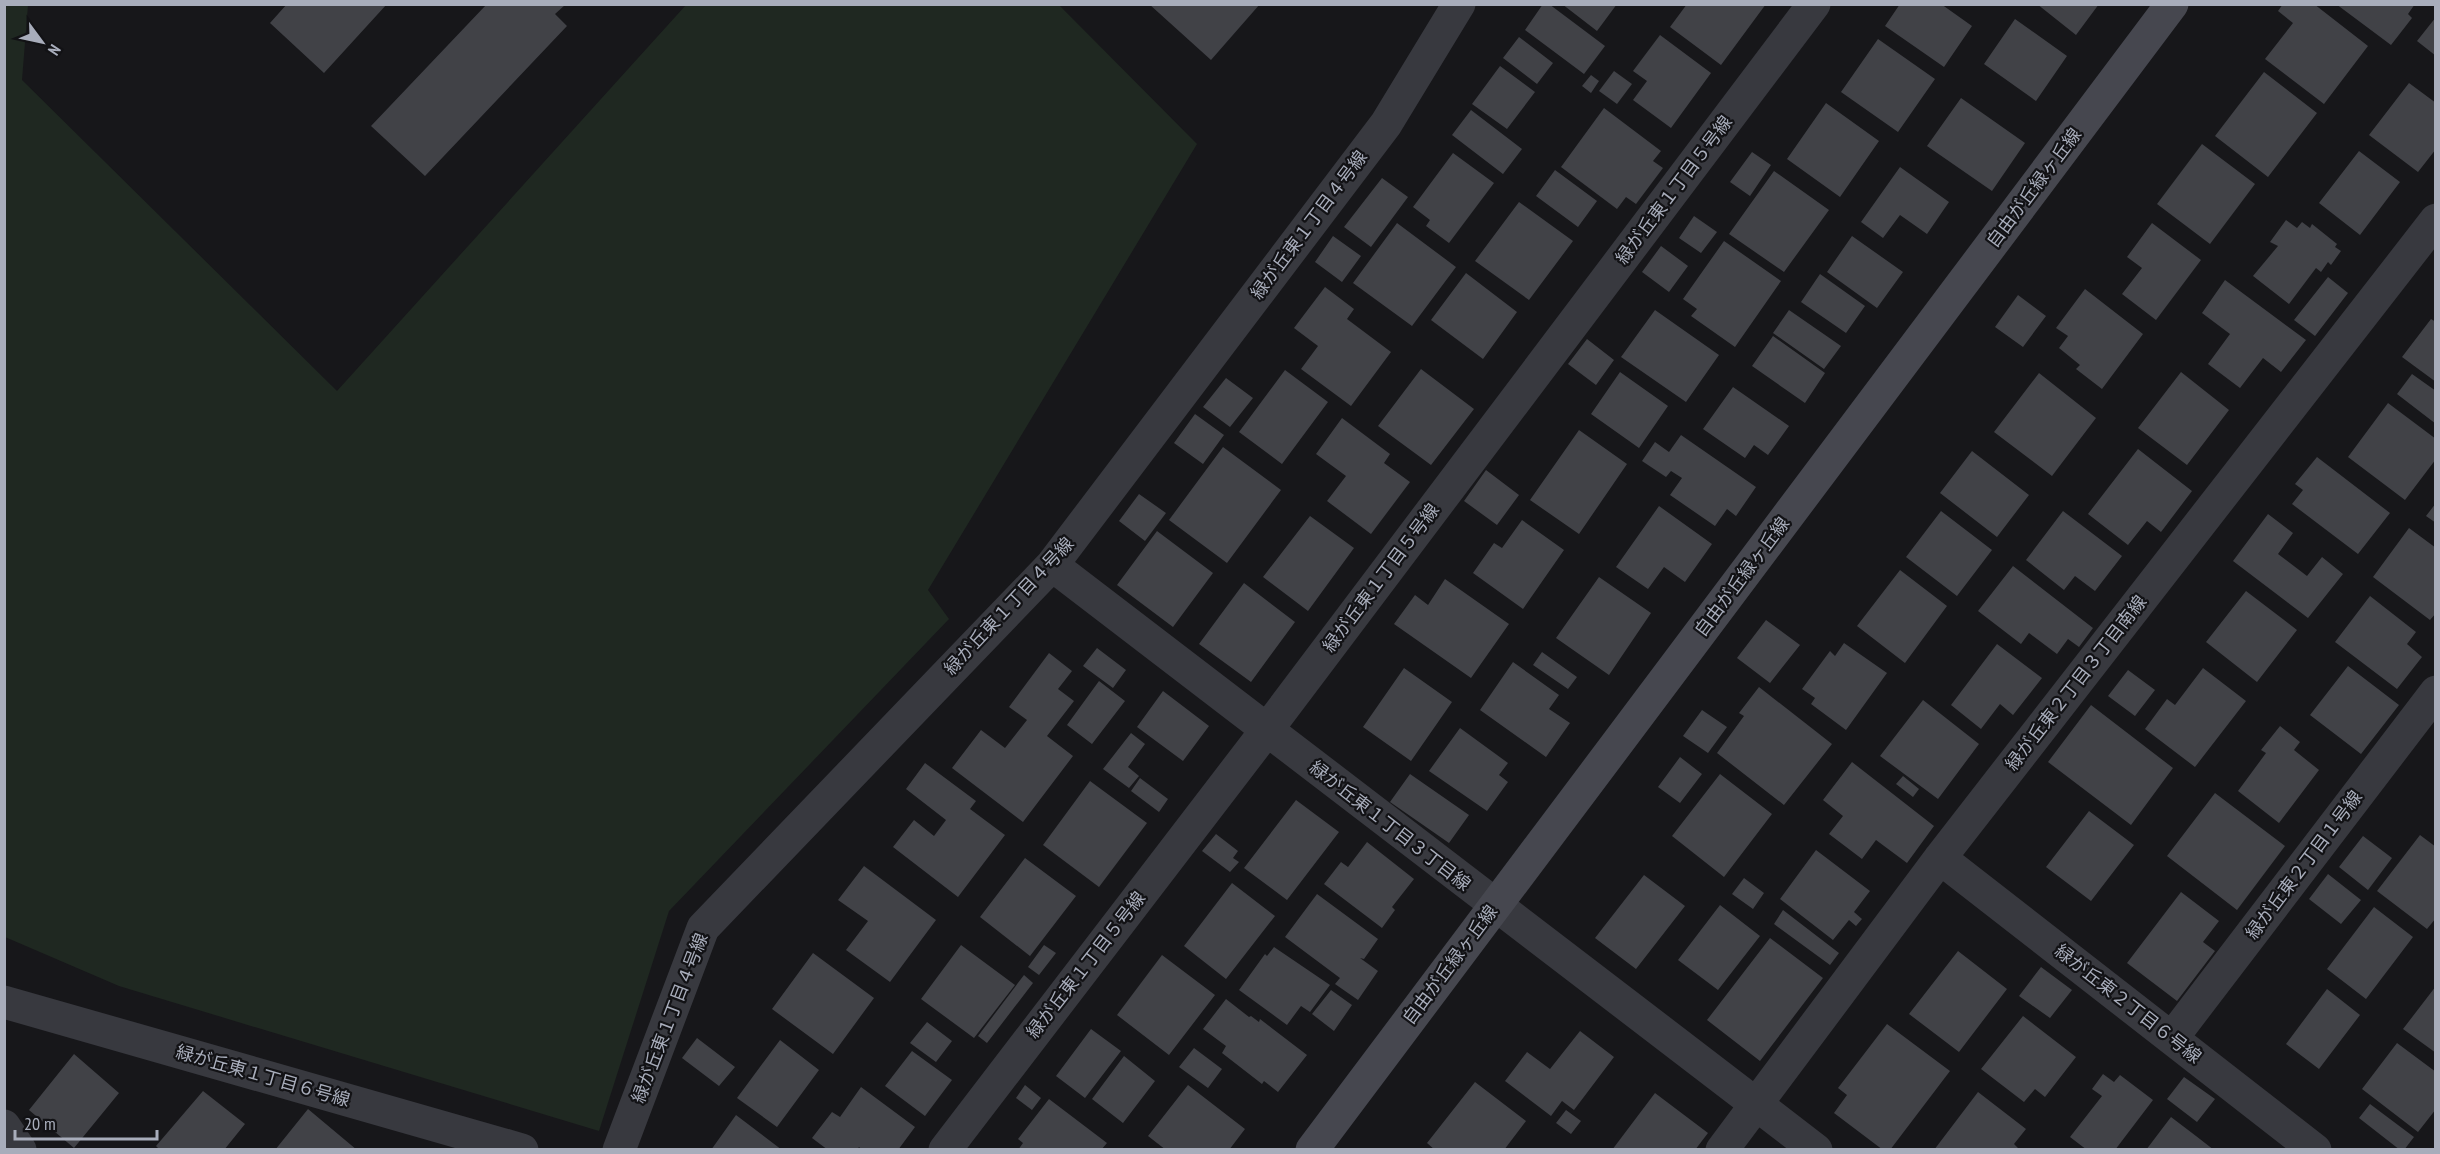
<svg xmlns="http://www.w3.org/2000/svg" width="2440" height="1154" font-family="'PT Sans Narrow','Noto Sans JP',sans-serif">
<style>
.green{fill:#1f2821}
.building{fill:#414247}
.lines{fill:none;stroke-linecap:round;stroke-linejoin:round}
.street{stroke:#38393f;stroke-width:33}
.secondary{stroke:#46474f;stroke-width:33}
.labels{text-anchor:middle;stroke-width:4.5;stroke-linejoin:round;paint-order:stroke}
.street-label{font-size:18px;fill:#a8adbb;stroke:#121215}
</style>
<rect width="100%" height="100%" fill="#17171a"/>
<path class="green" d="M 4,5 L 28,5 L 22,80 L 337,391 L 686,5 L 1059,5 L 1197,144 L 928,590 L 949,619 L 669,911 L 599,1131 L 119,986 L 5,937 Z"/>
<path class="building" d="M 287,4 L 387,4 L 324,73 L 270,23 Z
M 1149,4 L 1260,4 L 1211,60 Z
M 1543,4 L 1549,4 L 1605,46 L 1584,74 L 1525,30 Z
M 1562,4 L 1617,4 L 1597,31 Z
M 1687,4 L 1766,4 L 1721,65 L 1670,27 Z
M 1900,4 L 1941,4 L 1972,26 L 1944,67 L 1885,26 Z
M 2037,4 L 2099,4 L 2076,35 Z
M 2283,4 L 2314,4 L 2368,46 L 2324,104 L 2265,59 L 2293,23 L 2278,11 Z
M 2336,4 L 2415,4 L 2408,14 L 2412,18 L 2391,45 Z
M 486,5 L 565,5 L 555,14 L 567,26 L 425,176 L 371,126 Z
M 2436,17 L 2436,56 L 2417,41 Z
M 2015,19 L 2067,56 L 2036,101 L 1984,64 Z
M 1660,35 L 1711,73 L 1671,128 L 1633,100 L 1647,81 L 1633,71 Z
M 1519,37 L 1553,63 L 1537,84 L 1503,58 Z
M 1878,39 L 1935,79 L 1898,132 L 1841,92 Z
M 1500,66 L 1535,92 L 1507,129 L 1472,104 Z
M 1614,71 L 1632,84 L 1617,104 L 1599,91 Z
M 2264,72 L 2317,113 L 2268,177 L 2215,136 Z
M 1591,75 L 1599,81 L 1591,93 L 1582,86 Z
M 2409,83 L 2436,103 L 2436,149 L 2418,172 L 2369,135 Z
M 1961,98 L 2025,143 L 1992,191 L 1927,146 Z
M 1826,103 L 1879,141 L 1840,197 L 1787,159 Z
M 1604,108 L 1661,151 L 1653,161 L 1663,168 L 1636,204 L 1626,197 L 1617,209 L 1561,167 Z
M 1471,110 L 1522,149 L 1503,174 L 1452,135 Z
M 2202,144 L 2255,184 L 2210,244 L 2157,204 Z
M 2359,151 L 2400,182 L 2360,235 L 2319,203 Z
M 1752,152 L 1771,165 L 1750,196 L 1730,182 Z
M 1453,153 L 1494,183 L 1449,243 L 1426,226 L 1430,220 L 1413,207 Z
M 1900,167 L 1949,202 L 1927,234 L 1900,215 L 1883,238 L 1861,222 Z
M 1555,170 L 1597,201 L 1578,227 L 1536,196 Z
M 1774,171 L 1829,210 L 1784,272 L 1729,234 Z
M 1382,178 L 1408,197 L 1371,247 L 1344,227 Z
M 1519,202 L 1573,241 L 1529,300 L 1475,261 Z
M 1694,216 L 1717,232 L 1701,253 L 1679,238 Z
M 2286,220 L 2297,228 L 2302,222 L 2310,228 L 2312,224 L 2337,244 L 2335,247 L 2341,251 L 2331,265 L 2328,262 L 2321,272 L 2316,268 L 2289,304 L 2253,276 L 2278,246 L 2270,242 Z
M 1397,223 L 1456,267 L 1412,326 L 1353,283 Z
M 2152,223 L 2201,260 L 2156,320 L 2122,294 L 2142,268 L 2127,257 Z
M 1333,236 L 1361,256 L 1342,282 L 1315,262 Z
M 1852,236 L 1903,272 L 1877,308 L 1827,272 Z
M 1724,241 L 1781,281 L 1735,347 L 1691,316 L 1697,309 L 1683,299 Z
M 1661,246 L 1688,266 L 1669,292 L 1642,272 Z
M 1466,273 L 1517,312 L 1483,359 L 1431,320 Z
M 1820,274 L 1865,306 L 1846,333 L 1801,302 Z
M 2328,277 L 2348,293 L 2315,336 L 2294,320 Z
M 2225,280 L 2306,340 L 2281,372 L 2263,358 L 2240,388 L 2208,364 L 2230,334 L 2202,313 Z
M 1325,287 L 1354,309 L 1347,319 L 1391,352 L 1351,406 L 1301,369 L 1318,346 L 1294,328 Z
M 2085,289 L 2143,334 L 2102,389 L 2076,369 L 2080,365 L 2059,348 L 2068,336 L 2056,328 Z
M 2018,295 L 2046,316 L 2023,347 L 1995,327 Z
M 1655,310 L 1719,355 L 1686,402 L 1621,357 Z
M 1789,310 L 1841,346 L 1824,369 L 1773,333 Z
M 2431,319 L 2436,322 L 2436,382 L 2402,357 Z
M 1773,336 L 1825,373 L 1805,403 L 1752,366 Z
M 1587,339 L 1614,360 L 1596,385 L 1568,364 Z
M 1421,369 L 1474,409 L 1431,465 L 1378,426 Z
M 1285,370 L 1328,402 L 1282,464 L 1239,432 Z
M 1620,372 L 1668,406 L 1639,448 L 1591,414 Z
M 2181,372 L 2229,410 L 2187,465 L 2138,428 Z
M 2039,373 L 2096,418 L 2052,476 L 1994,432 Z
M 2412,374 L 2436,391 L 2436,424 L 2397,394 Z
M 1226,378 L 1253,398 L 1230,427 L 1203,407 Z
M 1733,387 L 1789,426 L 1768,455 L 1754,445 L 1745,458 L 1703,429 Z
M 2388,403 L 2436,439 L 2436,459 L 2405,500 L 2348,457 Z
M 1195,414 L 1224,435 L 1203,464 L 1174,443 Z
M 1342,418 L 1390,454 L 1384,463 L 1410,482 L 1371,534 L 1327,501 L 1346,476 L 1316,454 Z
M 1579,430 L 1627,464 L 1579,534 L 1530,500 Z
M 1681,435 L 1756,487 L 1736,516 L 1727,509 L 1715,526 L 1670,495 L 1682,478 L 1671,471 L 1666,477 L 1642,461 L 1655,442 L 1669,452 Z
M 1223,447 L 1281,490 L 1227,563 L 1169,520 Z
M 2138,449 L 2192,491 L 2161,532 L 2147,521 L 2128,545 L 2088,514 Z
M 1972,451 L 2029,495 L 1997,537 L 1940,493 Z
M 2317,457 L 2390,513 L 2358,554 L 2292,504 L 2303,490 L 2295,484 Z
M 1486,470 L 1519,495 L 1497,525 L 1464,501 Z
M 1139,494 L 1166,513 L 1145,541 L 1119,521 Z
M 2436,503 L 2436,523 L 2426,516 Z
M 1659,506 L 1712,544 L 1685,582 L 1664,567 L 1648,589 L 1616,567 Z
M 1941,511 L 1992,550 L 1957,596 L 1906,557 Z
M 2063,511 L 2122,556 L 2095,591 L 2075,576 L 2064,590 L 2026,560 Z
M 2268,514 L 2293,533 L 2278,554 L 2307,576 L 2322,557 L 2343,574 L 2308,618 L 2233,561 Z
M 1310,516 L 1354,548 L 1308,611 L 1263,577 Z
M 1522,520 L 1564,550 L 1523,609 L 1473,573 L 1494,543 L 1502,548 Z
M 2409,528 L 2436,548 L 2436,613 L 2430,620 L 2373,577 Z
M 1157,531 L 1213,573 L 1173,627 L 1117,585 Z
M 2013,566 L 2093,628 L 2079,647 L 2068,639 L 2057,654 L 2029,633 L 2021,644 L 1978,611 Z
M 1900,570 L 1947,606 L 1905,663 L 1857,626 Z
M 1599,577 L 1651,613 L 1609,675 L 1556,638 Z
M 1445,579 L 1509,624 L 1471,678 L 1394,624 L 1415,595 L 1428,605 Z
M 1244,583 L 1295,622 L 1251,682 L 1199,644 Z
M 2246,591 L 2297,630 L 2257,682 L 2206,642 Z
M 2370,596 L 2416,632 L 2407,644 L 2422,657 L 2397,689 L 2335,642 Z
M 1766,620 L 1800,645 L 1770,683 L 1737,658 Z
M 1844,643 L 1887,673 L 1846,730 L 1811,704 L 1815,698 L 1802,689 L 1830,651 L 1835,656 Z
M 1997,644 L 2042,678 L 2013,715 L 2000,704 L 1981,729 L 1951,705 Z
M 1097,648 L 1126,670 L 1113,688 L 1083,666 Z
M 1542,652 L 1577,677 L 1568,689 L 1533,665 Z
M 1049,653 L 1072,671 L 1058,689 L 1074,701 L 1047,736 L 1073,756 L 1023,822 L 952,768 L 981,730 L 1005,748 L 1027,720 L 1009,707 Z
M 1513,662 L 1559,695 L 1549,709 L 1570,723 L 1546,757 L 1480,710 Z
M 2348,666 L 2399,705 L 2361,754 L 2310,715 Z
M 1404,668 L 1452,702 L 1411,761 L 1363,727 Z
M 2203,668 L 2246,701 L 2195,767 L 2145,729 L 2167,699 L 2175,705 Z
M 2128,670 L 2155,690 L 2135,716 L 2108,696 Z
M 1099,681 L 1125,701 L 1092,744 L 1067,725 Z
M 1759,687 L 1832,744 L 1784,805 L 1717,753 L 1744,716 L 1739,713 Z
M 1163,691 L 1209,726 L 1183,761 L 1137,727 Z
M 1923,700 L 1979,744 L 1938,799 L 1880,756 Z
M 2091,705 L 2173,768 L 2131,825 L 2048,762 Z
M 1702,710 L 1727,727 L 1708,753 L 1683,736 Z
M 2280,726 L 2300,742 L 2294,750 L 2319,770 L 2279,823 L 2238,791 L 2266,753 L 2261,750 Z
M 1460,728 L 1508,763 L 1499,775 L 1508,782 L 1487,811 L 1429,771 Z
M 1131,733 L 1145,744 L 1128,767 L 1139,776 L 1129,788 L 1103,769 Z
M 1680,757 L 1702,774 L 1680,803 L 1658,787 Z
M 1852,762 L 1934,826 L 1907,863 L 1876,840 L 1862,859 L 1829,834 L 1843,816 L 1823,800 Z
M 925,763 L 976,801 L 970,809 L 1005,835 L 958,897 L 893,847 L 914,820 L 934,836 L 946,820 L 906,789 Z
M 1410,774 L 1469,815 L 1449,843 L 1390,802 Z
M 1720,774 L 1772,814 L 1724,877 L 1672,836 Z
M 1903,776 L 1919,789 L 1913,797 L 1896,784 Z
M 1140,778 L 1168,799 L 1159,812 L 1131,791 Z
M 1090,781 L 1147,823 L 1099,887 L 1043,845 Z
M 2215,793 L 2285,846 L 2237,910 L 2167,856 Z
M 1296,800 L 1339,832 L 1287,900 L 1244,868 Z
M 2089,811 L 2134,845 L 2091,901 L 2046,867 Z
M 1216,834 L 1238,851 L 1233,858 L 1239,862 L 1230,872 L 1202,851 Z
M 2420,835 L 2436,847 L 2436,918 L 2427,929 L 2377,891 Z
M 2363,836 L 2392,858 L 2368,890 L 2339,867 Z
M 1367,842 L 1414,879 L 1392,907 L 1395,910 L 1382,928 L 1324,884 L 1341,862 L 1348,867 Z
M 1816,850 L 1870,891 L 1854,912 L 1862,919 L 1856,926 L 1849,920 L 1833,940 L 1780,899 Z
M 1025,858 L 1076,896 L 1030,956 L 980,917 Z
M 864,866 L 936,920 L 890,982 L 846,950 L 868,921 L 838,900 Z
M 2328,874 L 2361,900 L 2341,924 L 2309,899 Z
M 1644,875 L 1685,906 L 1636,969 L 1595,938 Z
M 1744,878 L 1764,893 L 1753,909 L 1732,894 Z
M 1232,883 L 1275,916 L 1226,979 L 1184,946 Z
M 2181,892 L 2219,921 L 2203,942 L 2215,951 L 2177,1001 L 2127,963 Z
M 1317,894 L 1378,939 L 1364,959 L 1360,958 L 1378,971 L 1358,1000 L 1335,984 L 1340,978 L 1285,937 Z
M 1720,905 L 1760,936 L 1718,990 L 1678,960 Z
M 2374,907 L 2413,937 L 2366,999 L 2327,969 Z
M 1783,910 L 1839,953 L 1830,965 L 1774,924 Z
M 1770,938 L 1823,978 L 1760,1061 L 1707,1020 Z
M 961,945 L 1015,985 L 974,1038 L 921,999 Z
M 1044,945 L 1056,953 L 1039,975 L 1028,967 Z
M 1274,947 L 1330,985 L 1310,1012 L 1301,1006 L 1287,1025 L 1239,990 L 1265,954 L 1267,956 Z
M 1958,951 L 2007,989 L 1959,1052 L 1909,1014 Z
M 813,953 L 874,998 L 833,1054 L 772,1009 Z
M 1162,955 L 1215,995 L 1169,1055 L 1117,1015 Z
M 2041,967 L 2072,990 L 2050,1018 L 2019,996 Z
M 1024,975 L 1033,983 L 987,1043 L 978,1036 Z
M 2436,986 L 2436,1053 L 2403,1029 Z
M 2327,989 L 2360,1015 L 2319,1069 L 2286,1044 Z
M 1331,990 L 1352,1005 L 1334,1031 L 1312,1014 Z
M 1226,999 L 1249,1017 L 1251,1016 L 1259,1022 L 1260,1019 L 1307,1055 L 1278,1092 L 1264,1081 L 1262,1084 L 1222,1053 L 1226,1046 L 1203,1029 Z
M 2023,1016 L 2076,1057 L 2045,1097 L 2035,1089 L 2024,1102 L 1981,1069 Z
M 927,1022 L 952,1041 L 936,1062 L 910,1043 Z
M 1887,1024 L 1950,1071 L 1890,1150 L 1883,1150 L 1834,1113 L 1847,1095 L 1838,1088 Z
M 1091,1029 L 1121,1051 L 1085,1098 L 1056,1076 Z
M 1580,1031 L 1614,1057 L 1574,1110 L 1562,1101 L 1551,1116 L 1505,1081 L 1527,1052 L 1550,1069 Z
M 697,1038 L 735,1067 L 719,1086 L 682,1058 Z
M 780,1040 L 819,1070 L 777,1127 L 737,1098 Z
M 2397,1043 L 2436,1072 L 2436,1109 L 2418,1132 L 2362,1089 Z
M 1194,1048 L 1222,1069 L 1208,1088 L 1179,1067 Z
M 912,1051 L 952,1080 L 925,1116 L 885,1086 Z
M 74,1054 L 119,1093 L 74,1148 L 29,1110 Z
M 1124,1056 L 1155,1081 L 1123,1123 L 1092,1099 Z
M 2103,1074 L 2114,1082 L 2120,1075 L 2153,1100 L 2115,1150 L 2087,1150 L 2070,1137 L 2102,1096 L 2092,1089 Z
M 2184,1077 L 2215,1099 L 2197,1122 L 2167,1099 Z
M 1475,1082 L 1526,1121 L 1504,1150 L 1435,1150 L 1427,1143 Z
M 1025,1085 L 1041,1098 L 1032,1110 L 1016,1098 Z
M 1188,1085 L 1245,1129 L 1229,1150 L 1166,1150 L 1148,1136 Z
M 861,1087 L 915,1127 L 898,1150 L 862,1150 L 859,1147 L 857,1150 L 828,1150 L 812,1138 L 832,1112 L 840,1117 Z
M 203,1091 L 245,1124 L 224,1150 L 160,1150 L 156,1146 Z
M 1978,1092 L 2026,1129 L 2014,1144 L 2020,1150 L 1934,1150 Z
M 1655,1093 L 1708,1133 L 1695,1150 L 1612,1150 Z
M 1049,1099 L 1107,1143 L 1101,1150 L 1018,1150 L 1023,1143 L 1018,1139 Z
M 2370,1104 L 2414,1137 L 2404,1150 L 2400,1150 L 2359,1118 Z
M 308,1109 L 357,1150 L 275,1150 Z
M 1566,1110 L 1581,1121 L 1571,1134 L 1556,1123 Z
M 736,1115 L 782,1150 L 711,1150 Z
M 2171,1117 L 2196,1136 L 2214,1150 L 2146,1150 Z"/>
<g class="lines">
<path class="street" d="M 1052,565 L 1816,1150
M 1940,858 L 2315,1150
M 4,1002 L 522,1150
M 2172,1038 L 2436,692
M 4,1126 L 20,1150
M 619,1150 L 703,928 L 1052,565 L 1386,124 L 1459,4
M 945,1150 L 1266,731 L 1814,4
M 1722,1150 L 1940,858 L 2436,220"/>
<path class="secondary" d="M 1312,1150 L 2172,4"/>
</g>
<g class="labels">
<g class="street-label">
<text transform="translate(2034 188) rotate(-53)" y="6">自由が丘緑ヶ丘線</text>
<text transform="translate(1674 190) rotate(-53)" y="6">緑が丘東１丁目５号線</text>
<text transform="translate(1309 225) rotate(-53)" y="6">緑が丘東１丁目４号線</text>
<text transform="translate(1742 577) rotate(-53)" y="6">自由が丘緑ヶ丘線</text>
<text transform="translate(1381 578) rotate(-53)" y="6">緑が丘東１丁目５号線</text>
<text transform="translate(1009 606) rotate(-47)" y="6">緑が丘東１丁目４号線</text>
<text transform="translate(2076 683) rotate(-52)" y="6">緑が丘東２丁目３丁目南線</text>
<text transform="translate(1390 826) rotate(38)" y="6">緑が丘東１丁目３丁目線</text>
<text transform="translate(2304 865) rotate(-53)" y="6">緑が丘東２丁目１号線</text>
<text transform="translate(1086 965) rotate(-52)" y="6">緑が丘東１丁目５号線</text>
<text transform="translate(1450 965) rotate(-53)" y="6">自由が丘緑ヶ丘線</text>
<text transform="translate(2128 1004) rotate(38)" y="6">緑が丘東２丁目６号線</text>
<text transform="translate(670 1018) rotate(-69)" y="6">緑が丘東１丁目４号線</text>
<text transform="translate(263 1076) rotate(16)" y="6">緑が丘東１丁目６号線</text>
</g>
</g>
<rect width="2440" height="1154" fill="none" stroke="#a8adbb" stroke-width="12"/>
<g transform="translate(42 42) rotate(123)" stroke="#121215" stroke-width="4.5" paint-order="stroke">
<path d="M0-4.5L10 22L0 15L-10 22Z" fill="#a8adbb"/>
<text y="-9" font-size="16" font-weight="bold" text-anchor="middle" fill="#a8adbb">N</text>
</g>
<path d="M15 1130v9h142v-9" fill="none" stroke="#a8adbb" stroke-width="3"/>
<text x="24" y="1130" font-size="18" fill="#a8adbb" stroke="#121215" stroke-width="4.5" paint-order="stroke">20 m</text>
</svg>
